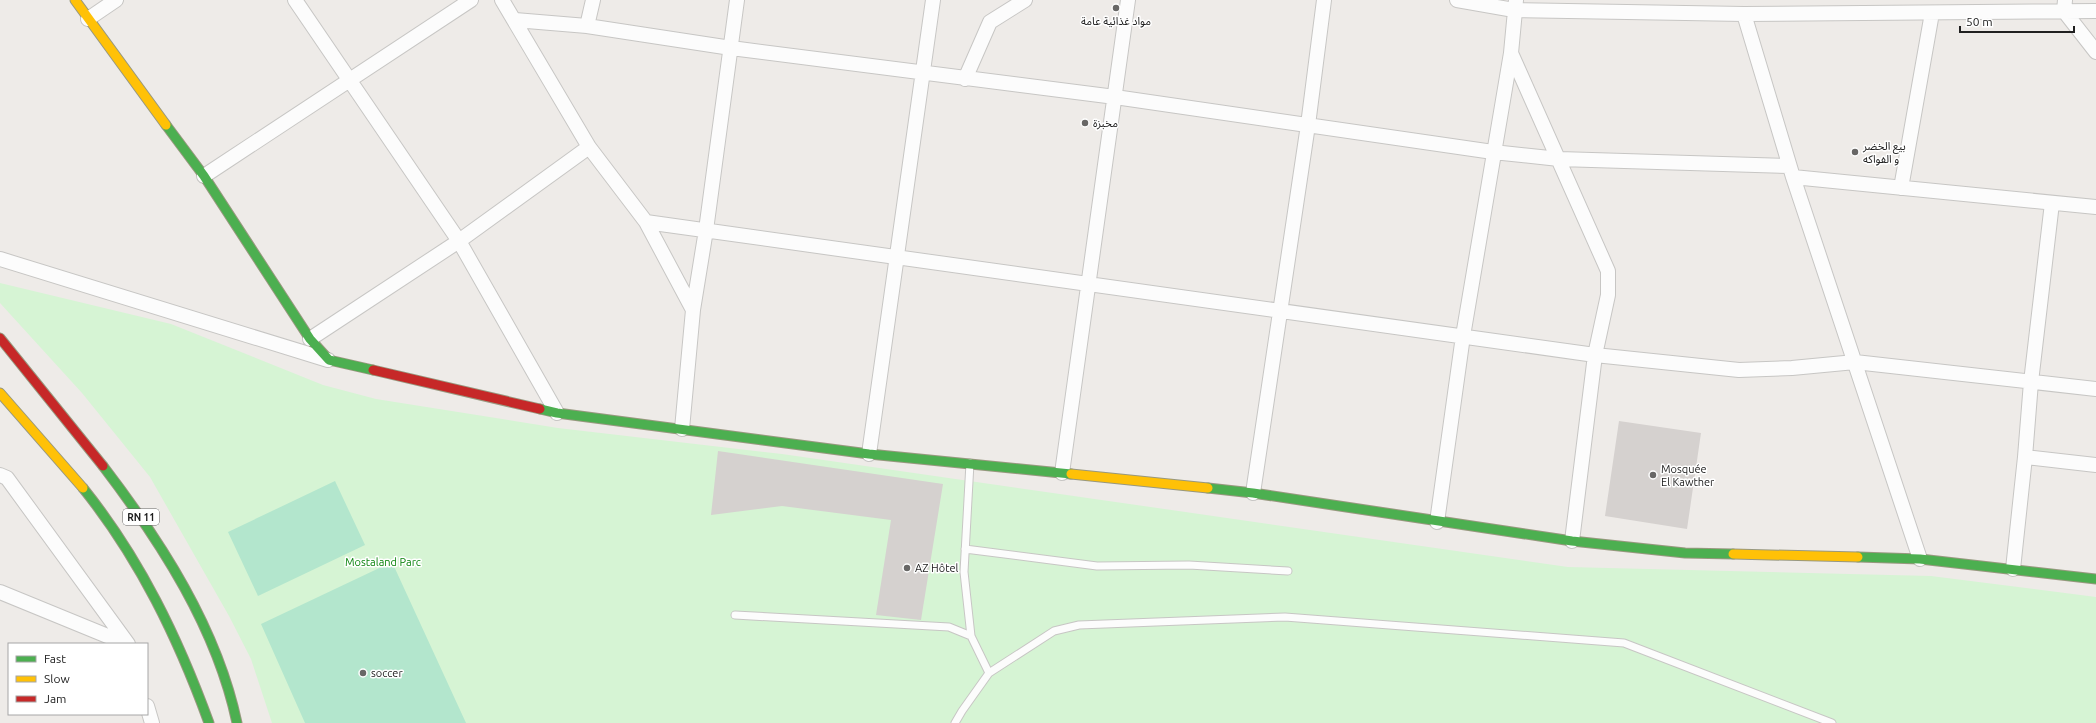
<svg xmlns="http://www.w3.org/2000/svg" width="2096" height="723" font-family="Ubuntu,'Noto Sans Arabic',sans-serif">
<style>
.park{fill:#d6f4d4}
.pitch{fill:#b3e6cd}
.building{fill:#d5d1cf}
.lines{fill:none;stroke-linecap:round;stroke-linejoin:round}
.lane-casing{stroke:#c7c6c4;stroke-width:9}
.street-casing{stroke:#c7c6c4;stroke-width:16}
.fast-casing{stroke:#98987f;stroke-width:11}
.slow-casing{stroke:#98987f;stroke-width:11}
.jam-casing{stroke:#98987f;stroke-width:11}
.lane{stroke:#fcfcfc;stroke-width:7}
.street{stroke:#fcfcfc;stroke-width:14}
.fast{stroke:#4caf50;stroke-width:9}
.slow{stroke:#ffc107;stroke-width:9}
.jam{stroke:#c62828;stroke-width:9}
.poi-dot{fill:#686766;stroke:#fff;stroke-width:1.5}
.labels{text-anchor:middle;stroke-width:3;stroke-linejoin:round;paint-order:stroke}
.shield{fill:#fff;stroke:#636363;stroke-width:1}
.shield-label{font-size:10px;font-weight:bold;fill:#202020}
.poi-label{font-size:11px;fill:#202020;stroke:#fff;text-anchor:start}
.park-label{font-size:11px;fill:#08830b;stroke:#fff}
</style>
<rect width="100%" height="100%" fill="#eeebe8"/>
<path class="park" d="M 0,283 L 171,324 L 323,385 L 376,399 L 558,428 L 782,454 L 1568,567 L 1931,576 L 2096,597 L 2096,723 L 272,723 L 251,659 L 229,616 L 150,477 L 82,393 L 0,303 Z"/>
<path class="pitch" d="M 335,481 L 365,545 L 258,596 L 228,532 Z
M 392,562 L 466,723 L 305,723 L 261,624 Z"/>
<path class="building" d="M 1619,421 L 1701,433 L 1687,529 L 1605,516 Z
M 718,451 L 943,484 L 921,620 L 876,615 L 891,520 L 782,506 L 711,515 Z"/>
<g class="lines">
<defs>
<path id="lane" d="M 970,463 L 964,572 L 971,636 L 989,673
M 965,549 L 1097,566 L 1189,565 L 1288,571
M 735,615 L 949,627 L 971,636
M 955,723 L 962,711 L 989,673 L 1054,631 L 1079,625 L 1285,617 L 1624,643 L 1832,723"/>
<path id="street" d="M 295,0 L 459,241 L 557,413
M 502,0 L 589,147 L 646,222 L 693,310
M 1457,0 L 1514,10 L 1744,14 L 2096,11
M 2065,0 L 2064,11 L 2096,52
M 1744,14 L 1793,177 L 1920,559
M 88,19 L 116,0
M 515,20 L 587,26 L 731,48 L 1115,97 L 1493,152 L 1559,159 L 1789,166
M 587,26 L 593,0
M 1511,53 L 1608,271 L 1608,295 L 1595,355 L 1572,541
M 965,79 L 990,22 L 1025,0
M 204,176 L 471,0
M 1793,177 L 2096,207
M 1901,188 L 1932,13
M 646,222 L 1595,355 L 1739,370 L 1792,368 L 1855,362 L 2096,389
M 0,259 L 328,360
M 310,339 L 459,241 L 589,147
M 682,429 L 693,310 L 706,230 L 737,0
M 869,454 L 933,0
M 2025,457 L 2096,465
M 1062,473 L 1128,0
M 0,475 L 7,478 L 128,644
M 1253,493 L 1308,125 L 1324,0
M 1437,522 L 1463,336 L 1511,53 L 1516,0
M 2013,569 L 2025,457 L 2031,382 L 2052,203
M 0,592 L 127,644
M 147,706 L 152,723"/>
<path id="fast" d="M 166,125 L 204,176 L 310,339 L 329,360 L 373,370
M 540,409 L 557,413 L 869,454 L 1071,474
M 103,466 C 161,542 217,628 237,723
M 83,488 C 140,559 178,638 209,723
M 1208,488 L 1253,493 L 1572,541 L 1685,553 L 1733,554
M 1858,557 L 1920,559 L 2096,579"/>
<path id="slow" d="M 75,0 L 166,125
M 0,393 L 83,488
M 1071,474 L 1208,488
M 1733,554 L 1858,557"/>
<path id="jam" d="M 0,338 L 103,466
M 373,370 L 540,409"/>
</defs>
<use href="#lane" class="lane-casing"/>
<use href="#street" class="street-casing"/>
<use href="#fast" class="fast-casing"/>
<use href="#slow" class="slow-casing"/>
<use href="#jam" class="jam-casing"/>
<use href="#lane" class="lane"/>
<use href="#street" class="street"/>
<use href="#fast" class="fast"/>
<use href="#slow" class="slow"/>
<use href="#jam" class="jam"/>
</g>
<g class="poi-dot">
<circle cx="1116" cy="8" r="4"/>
<circle cx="1085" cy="123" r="4"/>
<circle cx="1855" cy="152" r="4"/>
<circle cx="1653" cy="475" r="4"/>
<circle cx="907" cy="568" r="4"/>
<circle cx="363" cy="673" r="4"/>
</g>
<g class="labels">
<rect class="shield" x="123" y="509" width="36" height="16" rx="3"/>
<g class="shield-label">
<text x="141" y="521">RN 11</text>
</g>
<g class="poi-label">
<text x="1116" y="25" text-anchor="middle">مواد غذائية عامة</text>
<text x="1093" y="127">مخبزة</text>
<text x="1863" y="150">بيع الخضر<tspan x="1863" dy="13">و الفواكه</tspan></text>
<text x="1661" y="473">Mosquée<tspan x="1661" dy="13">El Kawther</tspan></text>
<text x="915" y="572">AZ Hôtel</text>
<text x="371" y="677">soccer</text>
</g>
<g class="park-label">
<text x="383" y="566">Mostaland Parc</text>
</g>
</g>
<rect x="8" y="643" width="140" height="72" fill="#ffffff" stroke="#a6a6a6"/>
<rect x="16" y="656" width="20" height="6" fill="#4caf50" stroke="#a6a6a6"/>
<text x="44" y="663" font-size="12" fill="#202020">Fast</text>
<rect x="16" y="676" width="20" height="6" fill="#ffc107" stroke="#a6a6a6"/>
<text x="44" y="683" font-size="12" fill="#202020">Slow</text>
<rect x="16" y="696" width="20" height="6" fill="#c62828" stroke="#a6a6a6"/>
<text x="44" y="703" font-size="12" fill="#202020">Jam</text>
<path d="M1960 26v6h114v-6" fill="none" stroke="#202020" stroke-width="2"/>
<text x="1966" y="26" font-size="12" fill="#202020" stroke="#ffffff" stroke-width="3" paint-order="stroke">50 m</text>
</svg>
